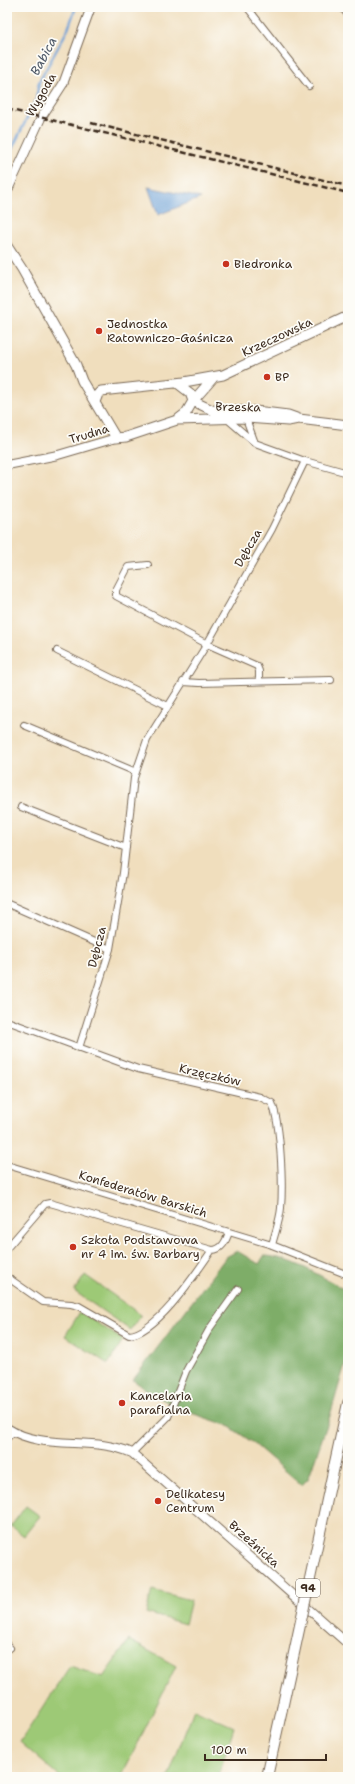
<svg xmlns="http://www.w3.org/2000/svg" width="355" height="1784" font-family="'Shantell Sans',sans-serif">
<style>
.green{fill:#9dc976;stroke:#6c7a4a}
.forest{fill:#7ead67;stroke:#5c6c42}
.water{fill:#6a9fd6;stroke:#52647a}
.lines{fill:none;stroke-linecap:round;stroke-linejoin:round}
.stream{stroke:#6a9fd6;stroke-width:2.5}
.minor-casing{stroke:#7a6956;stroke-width:8}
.tertiary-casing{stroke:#7a6956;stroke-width:10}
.secondary-casing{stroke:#7a6956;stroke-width:11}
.primary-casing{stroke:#7a6956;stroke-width:12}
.minor{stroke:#fff;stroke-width:6}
.tertiary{stroke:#fff;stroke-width:8}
.secondary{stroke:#fff;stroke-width:9}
.primary{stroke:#fff;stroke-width:10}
.rail{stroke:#3b2a1e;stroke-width:2.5;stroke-dasharray:6 3;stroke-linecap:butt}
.primary-bridge-casing{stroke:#7a6956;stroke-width:12;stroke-linecap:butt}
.primary-bridge{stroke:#fff;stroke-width:10}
.poi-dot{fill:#c8321e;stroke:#fdfcf7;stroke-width:1.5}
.labels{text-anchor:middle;stroke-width:3.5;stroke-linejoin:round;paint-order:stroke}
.shield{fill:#fdfcf7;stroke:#75695f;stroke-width:1}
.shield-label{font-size:11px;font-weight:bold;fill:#3b2a1e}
.street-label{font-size:12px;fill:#3b2a1e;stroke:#fdfcf7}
.poi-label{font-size:12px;fill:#3b2a1e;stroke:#fdfcf7;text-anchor:start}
.water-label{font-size:13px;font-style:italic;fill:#4e5968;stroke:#fdfcf7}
</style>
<rect width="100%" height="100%" fill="#fdfcf7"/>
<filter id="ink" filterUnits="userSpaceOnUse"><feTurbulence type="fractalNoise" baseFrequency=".025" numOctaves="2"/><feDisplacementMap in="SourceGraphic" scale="8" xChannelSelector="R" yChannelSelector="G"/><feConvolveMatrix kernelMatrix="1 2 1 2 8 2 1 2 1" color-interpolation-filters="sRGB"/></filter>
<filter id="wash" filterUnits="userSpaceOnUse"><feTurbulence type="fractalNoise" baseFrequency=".012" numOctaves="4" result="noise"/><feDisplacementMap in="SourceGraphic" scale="16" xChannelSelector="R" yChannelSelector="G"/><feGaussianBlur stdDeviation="0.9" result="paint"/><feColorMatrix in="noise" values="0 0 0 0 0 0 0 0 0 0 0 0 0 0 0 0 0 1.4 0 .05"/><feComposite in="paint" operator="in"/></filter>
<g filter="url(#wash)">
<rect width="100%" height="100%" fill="#f0debd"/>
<path class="green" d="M 85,1275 L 141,1315 L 130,1330 L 74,1291 Z
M 80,1312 L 123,1340 L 108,1364 L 65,1336 Z
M 26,1506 L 40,1516 L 24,1536 L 11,1526 Z
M 152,1590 L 191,1600 L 185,1624 L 146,1613 Z
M 129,1640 L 176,1666 L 121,1777 L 60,1777 L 20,1742 L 70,1666 L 103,1677 Z
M 194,1709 L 234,1727 L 218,1777 L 168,1777 Z"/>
<path class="forest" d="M 237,1251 L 259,1264 L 264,1256 C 289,1256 327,1279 348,1292 L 348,1347 L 346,1361 L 329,1419 L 308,1479 L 302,1485 L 252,1442 L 227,1425 L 194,1414 L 155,1396 L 133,1380 L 226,1257 Z"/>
<path class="water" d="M 148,187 L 201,198 L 158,215 Z"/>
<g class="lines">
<path class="stream" d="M 7,156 L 10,153 L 36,100 L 39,82 L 68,29 L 76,7"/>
</g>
</g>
<g filter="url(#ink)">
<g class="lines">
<defs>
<path id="minor" d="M 247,7 L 309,86
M 342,7 L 348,15
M 245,416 L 255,443
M 226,418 L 255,443 L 305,461 L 348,473
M 148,565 L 128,567 L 116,590 L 116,596 L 207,644 L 257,666 L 259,671 L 259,681
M 57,651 L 168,706
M 183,682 L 199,683 L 331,680
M 24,725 L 136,772
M 21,807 L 126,848
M 8,904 L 110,949
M 7,1021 L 138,1069 L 260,1097 L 272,1103 C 281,1125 283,1184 281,1208 C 280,1220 275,1233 272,1245
M 79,1048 L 110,949 L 123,873 L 134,778 L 147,740 L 207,644 L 272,529 L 305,461
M 7,1165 L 272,1245 L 348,1275
M 7,1248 L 45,1204 L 50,1203 L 212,1250 C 222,1250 226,1241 229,1232
M 7,1277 L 43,1302 L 71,1304 L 79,1306 L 129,1335 C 157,1333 196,1273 212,1250
M 7,1438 L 13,1432
M 132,1453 L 168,1417 L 186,1371 L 210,1328 L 238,1289
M 7,1645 L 10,1648"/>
<path id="tertiary" d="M 7,192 L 41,118 L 63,84 L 91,7
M 7,465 L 58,455 L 116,438
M 7,1428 C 44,1452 93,1435 132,1453 L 348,1644"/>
<path id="secondary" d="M 7,246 L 22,269 L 76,365 L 82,381 L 116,438 L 126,437 L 177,420 L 186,413 L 193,401 L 214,377
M 177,383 L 190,393 L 193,401
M 193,401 L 212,410 L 255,411 L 288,415 L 299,419 L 348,425
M 95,402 L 98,394 L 101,391 L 184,382 L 223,375 L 348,316
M 177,420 L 246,418 L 288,421 L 298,419"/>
<path id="primary" d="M 334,1467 L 348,1403
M 267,1777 L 282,1709"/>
</defs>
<use href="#minor" class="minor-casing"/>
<use href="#tertiary" class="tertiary-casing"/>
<use href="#secondary" class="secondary-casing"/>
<use href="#primary" class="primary-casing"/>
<use href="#minor" class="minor"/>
<use href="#tertiary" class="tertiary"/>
<use href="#secondary" class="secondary"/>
<use href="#primary" class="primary"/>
<path class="rail" d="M 7,109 L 348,193
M 91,123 L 348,186"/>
<defs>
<path id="primary-bridge" d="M 282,1709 L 334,1467"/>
</defs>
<use href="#primary-bridge" class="primary-bridge-casing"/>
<use href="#primary-bridge" class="primary-bridge"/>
</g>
</g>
<g class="poi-dot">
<circle cx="226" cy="264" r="4"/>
<circle cx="99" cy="331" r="4"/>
<circle cx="267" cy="377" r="4"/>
<circle cx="73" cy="1247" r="4"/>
<circle cx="122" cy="1403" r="4"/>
<circle cx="158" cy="1501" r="4"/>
</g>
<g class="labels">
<rect class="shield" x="296" y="1579" width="24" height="18" rx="3"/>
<g class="shield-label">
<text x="308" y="1592">94</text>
</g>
<g class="street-label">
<text transform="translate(41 95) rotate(-60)" y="4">Wygoda</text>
<text transform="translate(277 337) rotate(-25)" y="4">Krzeczowska</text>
<text transform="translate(238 407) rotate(1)" y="4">Brzeska</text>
<text transform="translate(89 434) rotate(-17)" y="4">Trudna</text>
<text transform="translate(248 548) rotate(-60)" y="4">Dębcza</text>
<text transform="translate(97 947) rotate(-76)" y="4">Dębcza</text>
<text transform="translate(210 1075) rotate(13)" y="4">Krzęczków</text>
<text transform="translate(143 1194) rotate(17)" y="4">Konfederatów Barskich</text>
<text transform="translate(254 1544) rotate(42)" y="4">Brzeźnicka</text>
</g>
<g class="poi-label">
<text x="234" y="268">Biedronka</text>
<text x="107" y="328">Jednostka<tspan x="107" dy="14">Ratowniczo-Gaśnicza</tspan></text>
<text x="275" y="381">BP</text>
<text x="81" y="1244">Szkoła Podstawowa<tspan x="81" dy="14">nr 4 im. św. Barbary</tspan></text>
<text x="130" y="1400">Kancelaria<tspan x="130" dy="14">parafialna</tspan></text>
<text x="166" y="1498">Delikatesy<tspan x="166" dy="14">Centrum</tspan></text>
</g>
<g class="water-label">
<text transform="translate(43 56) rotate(-62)" y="5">Babica</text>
</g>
</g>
<rect width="355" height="1784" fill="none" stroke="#fdfcf7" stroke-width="24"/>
<path d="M205 1754v6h121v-6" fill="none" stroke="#3b2a1e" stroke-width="2"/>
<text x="211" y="1754" font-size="12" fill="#3b2a1e" stroke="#fdfcf7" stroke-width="3" paint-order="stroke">100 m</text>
</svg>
